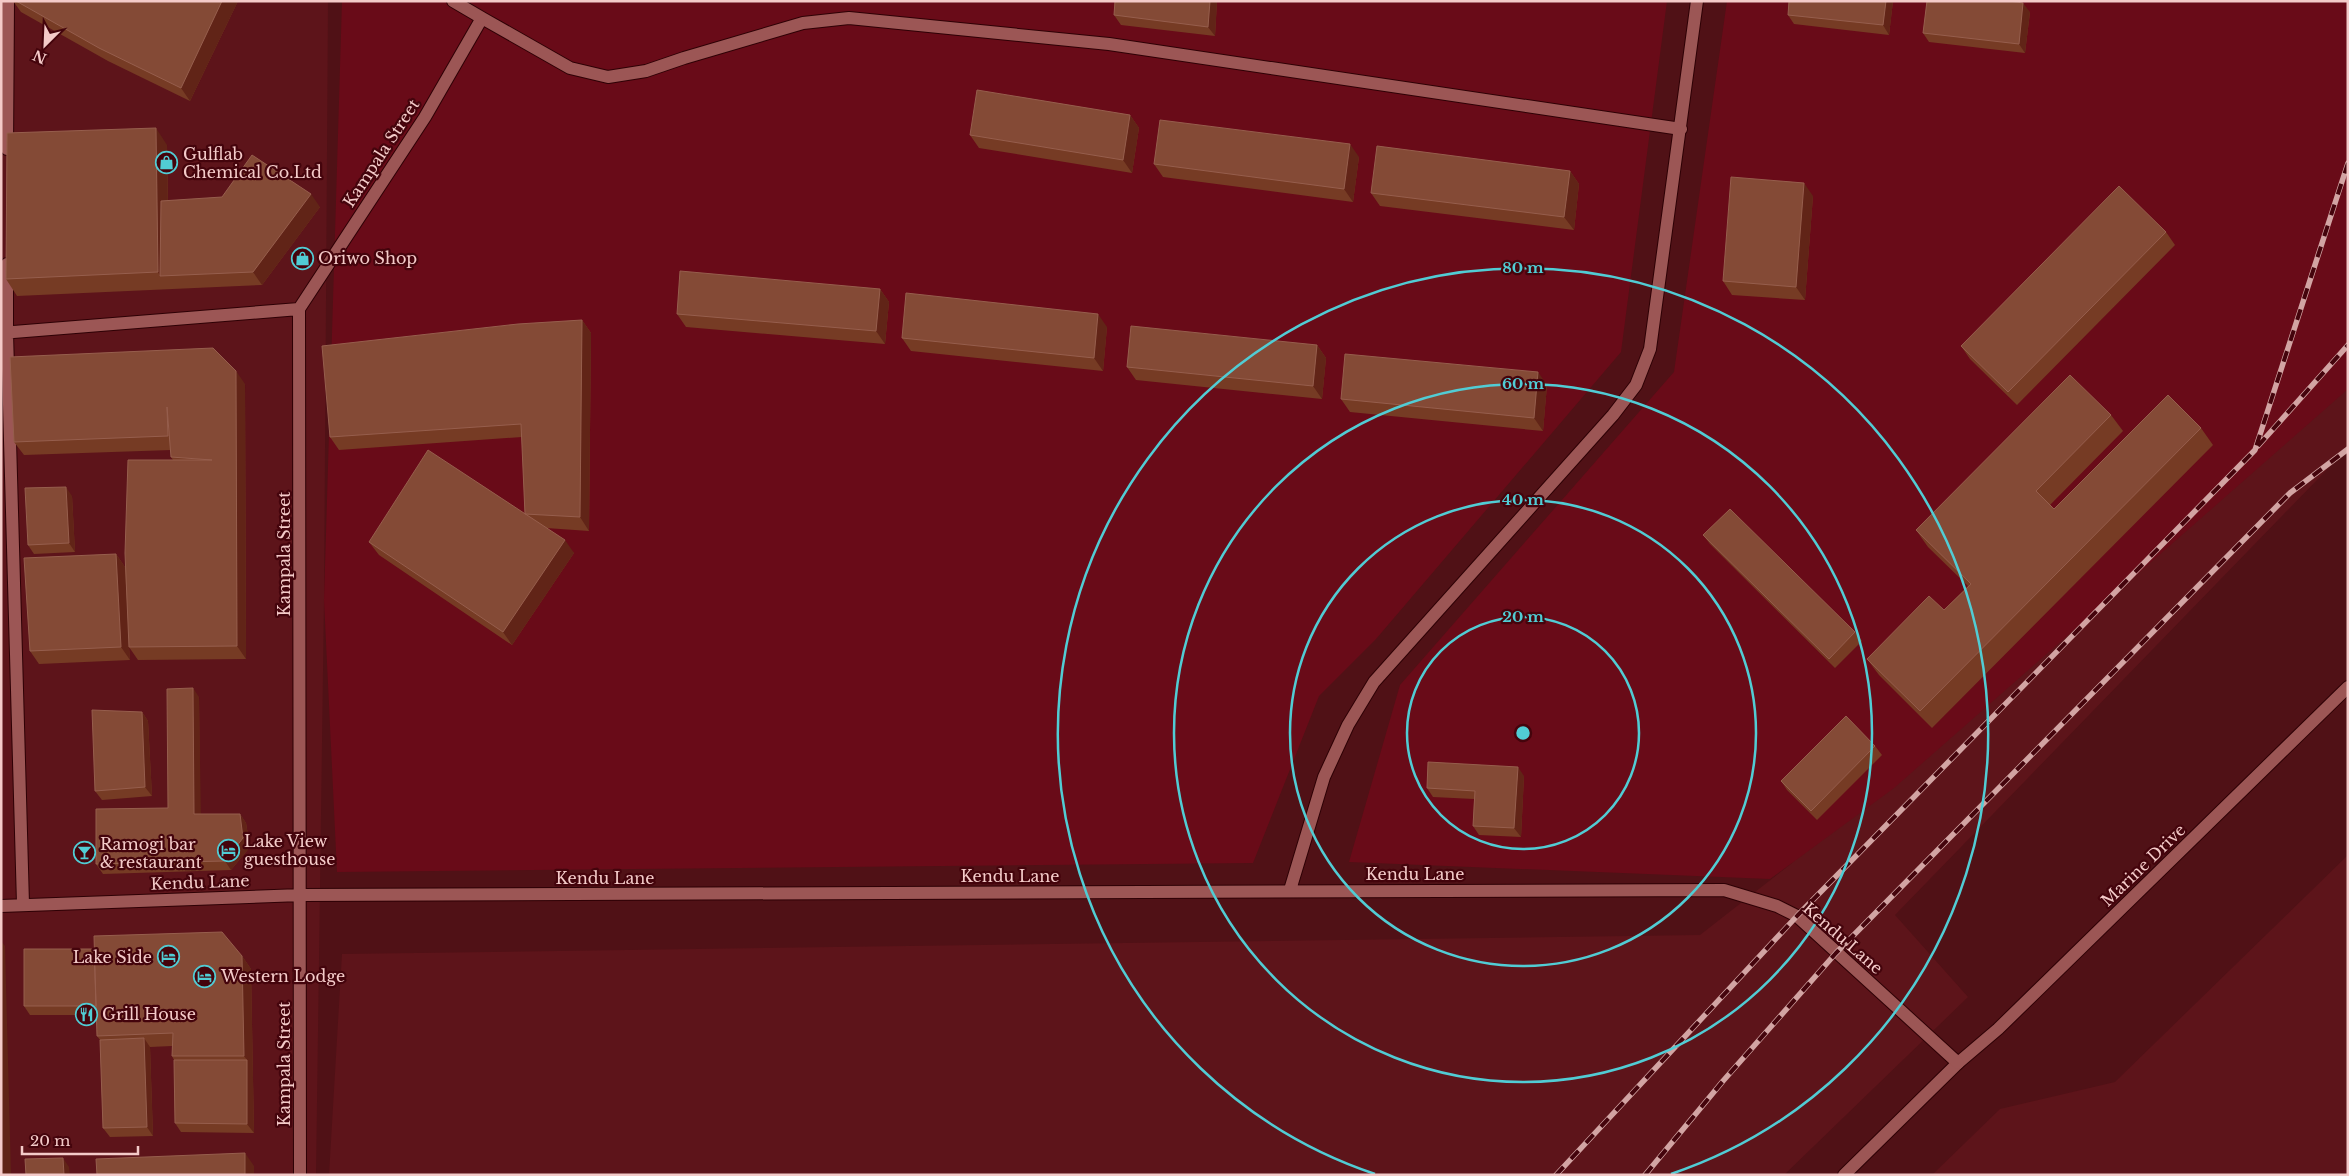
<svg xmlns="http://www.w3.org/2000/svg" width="2349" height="1176" font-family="'Libre Baskerville',serif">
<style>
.built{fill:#5d141a}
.green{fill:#690b18}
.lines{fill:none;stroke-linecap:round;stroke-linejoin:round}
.lane-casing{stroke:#2e0005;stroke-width:14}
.street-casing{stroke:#2e0005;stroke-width:14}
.lane{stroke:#9c5655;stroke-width:12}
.street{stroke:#9c5655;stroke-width:12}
.rail-casing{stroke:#d2a4a3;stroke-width:5.5}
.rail{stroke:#44040c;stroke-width:4;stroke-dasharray:11;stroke-linecap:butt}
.wall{fill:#763b24}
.shaded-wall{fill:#612417}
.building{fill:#844a36;stroke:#965e4d}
.ring{fill:none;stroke:#51ccd4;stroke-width:2.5}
.labels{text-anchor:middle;stroke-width:4.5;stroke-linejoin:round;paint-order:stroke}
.street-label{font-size:16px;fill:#f4cbc9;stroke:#44040c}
.poi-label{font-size:16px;fill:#f4cbc9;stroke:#44040c;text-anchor:start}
.centre{fill:#51ccd4;stroke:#44040c;stroke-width:2.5}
.ring-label{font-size:15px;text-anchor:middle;font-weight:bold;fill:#51ccd4;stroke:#44040c;stroke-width:4.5;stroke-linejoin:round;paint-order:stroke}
</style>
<rect width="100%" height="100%" fill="#501116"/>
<path class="built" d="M 1,1 L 328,1 L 324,600 L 316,1175 L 1,1175 Z
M 2348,1 L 2348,448 L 1895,915 L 1968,997 L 1784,1175 L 329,1175 L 342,954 L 1700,935 L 1792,863 Z
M 2348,855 L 2348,1175 L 1932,1175 L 2000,1109 L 2115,1082 Z"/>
<path class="green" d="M 342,1 L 1667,1 L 1621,352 L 1376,639 L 1319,696 L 1253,863 L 337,872 L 324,600 Z
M 1727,1 L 2348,1 L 2348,389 L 1894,788 L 1770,879 L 1349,862 L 1400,685 L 1674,372 Z"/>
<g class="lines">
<defs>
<path id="lane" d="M 1844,1175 L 1958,1063 L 1998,1029 L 2348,687"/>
<path id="street" d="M 482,18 L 570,68 L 608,77 L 646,71 L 684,58 L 803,23 L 849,18 L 1109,44 L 1681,129
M 7,149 L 8,1
M 7,264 L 7,333 L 23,904
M 1,333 L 299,309
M 1290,890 L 1324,777 L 1348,725 L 1374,682 L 1613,415 L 1636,385 L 1650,349 L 1697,1
M 1,906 L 301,895 L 1724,890 L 1777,906 L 1797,916 L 1958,1063
M 300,1175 L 299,309 L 425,117 L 482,18 L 453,1"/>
</defs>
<use href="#lane" class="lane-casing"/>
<use href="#street" class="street-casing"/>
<use href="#lane" class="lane"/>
<use href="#street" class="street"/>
<defs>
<path id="rail" d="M 2258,446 L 2348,345
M 1556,1175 L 1797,916 L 2255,450 L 2348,163
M 1645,1175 L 1723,1081 L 1836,953 L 2290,493 L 2348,449"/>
</defs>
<use href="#rail" class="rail-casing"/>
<use href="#rail" class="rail"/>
</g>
<path class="wall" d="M 13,1 L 238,1 L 190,101 L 108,61 L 21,12 Z
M 1115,1 L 1217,1 L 1215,36 L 1121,25 L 1114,15 Z
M 1893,1 L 1889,35 L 1794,24 L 1788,15 Z
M 2030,12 L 2025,53 L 1929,42 L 1923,33 Z
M 1130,115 L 1139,128 L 1132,173 L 979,148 L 970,135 Z
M 167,145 L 168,200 L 320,207 L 262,285 L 17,296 L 6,279 Z
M 1359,157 L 1353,202 L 1163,177 L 1154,164 Z
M 1570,171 L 1579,184 L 1574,230 L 1380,206 L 1371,193 Z
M 1813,196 L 1805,300 L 1732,295 L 1723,281 Z
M 2166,232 L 2175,245 L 2017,405 L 1970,359 L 1961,346 Z
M 880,289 L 889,302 L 885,344 L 686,327 L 677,314 Z
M 582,320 L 591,333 L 589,531 L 546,528 L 574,553 L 512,645 L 379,555 L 369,542 L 525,514 L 522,437 L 339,450 L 330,437 Z
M 1107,327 L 1103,371 L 911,351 L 902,338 Z
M 1317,345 L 1326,358 L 1322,399 L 1136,380 L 1127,367 Z
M 245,384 L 246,659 L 138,660 L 129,647 L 130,660 L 39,664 L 30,651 L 116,554 L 125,567 L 173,460 L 171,457 L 171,450 L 24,455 L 14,442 Z
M 1547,385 L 1543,431 L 1350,412 L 1341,399 Z
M 2111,415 L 2123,431 L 2050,505 L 2054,509 L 2201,428 L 2213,445 L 1932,728 L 1879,675 L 1867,659 L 1944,610 L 1968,586 L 1928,547 L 1916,530 Z
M 72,496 L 75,552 L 34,554 L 28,545 Z
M 1703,535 L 1855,632 L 1862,641 L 1835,668 L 1710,544 Z
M 199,697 L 200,814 L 240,814 L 246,823 L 250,847 L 231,870 L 103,874 L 96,864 L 168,808 Z
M 142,712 L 148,721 L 152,796 L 102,800 L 95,791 Z
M 1875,746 L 1882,755 L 1817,820 L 1787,790 L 1781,781 Z
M 1524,776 L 1521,837 L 1479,835 L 1473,826 L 1474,799 L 1433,797 L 1427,788 Z
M 242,956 L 251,969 L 254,1133 L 181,1132 L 175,1123 L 174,1060 L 172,1056 L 172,1046 L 150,1047 L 153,1136 L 110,1137 L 103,1128 L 100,1040 L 97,1036 L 96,1015 L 30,1015 L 24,1006 Z"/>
<path class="shaded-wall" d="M 222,1 L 238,1 L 190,101 L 181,88 Z
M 1210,1 L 1217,1 L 1215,36 L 1208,27 Z
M 1886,1 L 1893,1 L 1889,35 L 1883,25 Z
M 2023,3 L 2030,12 L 2025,53 L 2019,44 Z
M 1130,115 L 1139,128 L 1132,173 L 1123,160 Z
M 156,128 L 167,145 L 169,275 L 160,276 L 158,272 Z
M 1350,144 L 1359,157 L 1353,202 L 1344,189 Z
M 1570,171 L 1579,184 L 1574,230 L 1564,217 Z
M 1804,183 L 1813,196 L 1805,300 L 1796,287 Z
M 311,194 L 320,207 L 262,285 L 253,272 Z
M 880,289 L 889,302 L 885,344 L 876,331 Z
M 1098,314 L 1107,327 L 1103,371 L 1094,358 Z
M 582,320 L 591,333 L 589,531 L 580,517 Z
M 1317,345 L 1326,358 L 1322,399 L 1313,386 Z
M 236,371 L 245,384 L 246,659 L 237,646 Z
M 1538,372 L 1547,385 L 1543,431 L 1534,418 Z
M 66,487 L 72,496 L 75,552 L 69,543 Z
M 565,540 L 574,553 L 512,645 L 503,632 Z
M 116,554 L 125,567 L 130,660 L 121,647 Z
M 193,688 L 199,697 L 201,823 L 194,814 Z
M 142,712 L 148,721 L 152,796 L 145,787 Z
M 1518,767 L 1524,776 L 1521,837 L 1514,828 Z
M 240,814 L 246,823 L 250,847 L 231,870 L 225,861 Z
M 1,941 L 5,946 L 11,1175 L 2,1175 Z
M 242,956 L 251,969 L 254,1133 L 247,1124 L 247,1060 L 244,1056 Z
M 144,1038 L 150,1047 L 153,1136 L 147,1127 Z
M 245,1153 L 254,1166 L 254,1175 L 245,1175 Z
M 63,1158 L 69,1167 L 70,1175 L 64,1175 Z"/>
<path class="building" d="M 16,1 L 222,1 L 181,88 L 99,48 Z
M 1115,1 L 1210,1 L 1208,27 L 1114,15 Z
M 1789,1 L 1886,1 L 1883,25 L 1788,15 Z
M 1927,1 L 2009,1 L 2023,3 L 2019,44 L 1923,33 Z
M 977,90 L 1130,115 L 1123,160 L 970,135 Z
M 1160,120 L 1350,144 L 1344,189 L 1154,164 Z
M 156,128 L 158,272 L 6,279 L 7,133 Z
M 1377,146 L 1570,171 L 1564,217 L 1371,193 Z
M 252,155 L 311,194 L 253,272 L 160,276 L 161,201 L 222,197 Z
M 1731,177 L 1804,183 L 1796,287 L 1723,281 Z
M 2119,186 L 2166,232 L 2008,392 L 1961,346 Z
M 680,271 L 880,289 L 876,331 L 677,314 Z
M 906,293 L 1098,314 L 1094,358 L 902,338 Z
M 582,320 L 580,517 L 525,514 L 521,424 L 330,437 L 322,346 L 518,324 Z
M 1131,326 L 1317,345 L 1313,386 L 1127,367 Z
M 213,348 L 236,371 L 237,646 L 129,647 L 125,553 L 128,460 L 212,460 L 171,457 L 167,407 L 168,436 L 14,442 L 10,357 Z
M 1345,354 L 1538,372 L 1534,418 L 1341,399 Z
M 2070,375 L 2111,415 L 2036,491 L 2054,509 L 2168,395 L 2201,428 L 1920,711 L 1867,659 L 1929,596 L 1944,610 L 1971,584 L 1916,530 Z
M 428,450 L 565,540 L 503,632 L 369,542 Z
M 66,487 L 69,543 L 28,545 L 25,488 Z
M 1730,509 L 1855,632 L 1829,659 L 1703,535 Z
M 116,554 L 121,647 L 30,651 L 24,558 Z
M 193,688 L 194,814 L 240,814 L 243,838 L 225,861 L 96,864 L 96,809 L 168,808 L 167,689 Z
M 92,710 L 142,712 L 145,787 L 95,791 Z
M 1846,716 L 1875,746 L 1811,811 L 1781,781 Z
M 1428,762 L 1518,767 L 1514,828 L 1473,826 L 1475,791 L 1427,788 Z
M 222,932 L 242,956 L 244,1056 L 172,1056 L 173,1033 L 97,1036 L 94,936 Z
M 24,949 L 94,949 L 96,1006 L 24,1006 Z
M 144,1038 L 147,1127 L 103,1128 L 100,1040 Z
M 174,1060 L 247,1060 L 247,1124 L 175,1123 Z
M 245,1153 L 245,1175 L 97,1175 L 96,1159 Z
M 63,1158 L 64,1175 L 26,1175 L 25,1159 Z"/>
<g class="ring">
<circle cx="1523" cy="733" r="116"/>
<circle cx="1523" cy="733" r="233"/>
<circle cx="1523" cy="733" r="349"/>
<path d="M1375 1174A465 465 0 1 1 1671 1174"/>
</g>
<defs>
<symbol id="shop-ring" viewBox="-11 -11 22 22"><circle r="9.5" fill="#44040c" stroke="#51ccd4" stroke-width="1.5"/><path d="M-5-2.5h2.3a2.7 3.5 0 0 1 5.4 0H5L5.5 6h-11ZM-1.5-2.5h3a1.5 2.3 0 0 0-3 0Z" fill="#51ccd4"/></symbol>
<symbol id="hotel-ring" viewBox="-11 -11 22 22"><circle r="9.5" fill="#44040c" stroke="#51ccd4" stroke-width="1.5"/><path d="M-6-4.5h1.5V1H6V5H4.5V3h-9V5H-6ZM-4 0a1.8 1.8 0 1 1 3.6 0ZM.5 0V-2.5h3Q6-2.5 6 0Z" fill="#51ccd4"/></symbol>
<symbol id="bar-ring" viewBox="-11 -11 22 22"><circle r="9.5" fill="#44040c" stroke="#51ccd4" stroke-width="1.5"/><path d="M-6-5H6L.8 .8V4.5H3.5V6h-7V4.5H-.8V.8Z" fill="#51ccd4"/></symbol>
<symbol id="restaurant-ring" viewBox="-11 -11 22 22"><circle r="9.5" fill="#44040c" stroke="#51ccd4" stroke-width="1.5"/><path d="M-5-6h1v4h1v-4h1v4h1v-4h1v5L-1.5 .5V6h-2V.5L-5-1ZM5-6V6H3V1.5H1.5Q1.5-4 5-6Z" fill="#51ccd4"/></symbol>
</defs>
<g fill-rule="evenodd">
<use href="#shop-ring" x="154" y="150" width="25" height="25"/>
<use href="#shop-ring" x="290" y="246" width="25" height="25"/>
<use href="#hotel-ring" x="216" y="838" width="25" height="25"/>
<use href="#bar-ring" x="72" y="840" width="25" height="25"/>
<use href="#hotel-ring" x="156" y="944" width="25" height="25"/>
<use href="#hotel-ring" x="192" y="964" width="25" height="25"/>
<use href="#restaurant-ring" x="74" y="1002" width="25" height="25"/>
</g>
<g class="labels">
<g class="street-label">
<text transform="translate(381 153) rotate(-57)" y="6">Kampala Street</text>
<text transform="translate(284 554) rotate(-90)" y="6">Kampala Street</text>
<text transform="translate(2143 865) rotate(-44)" y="6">Marine Drive</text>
<text x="1415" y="880">Kendu Lane</text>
<text x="1010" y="882">Kendu Lane</text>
<text x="605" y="884">Kendu Lane</text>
<text transform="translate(200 882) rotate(-2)" y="6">Kendu Lane</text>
<text transform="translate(1843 938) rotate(41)" y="6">Kendu Lane</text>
<text transform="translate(284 1064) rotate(-90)" y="6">Kampala Street</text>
</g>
<g class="poi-label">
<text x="183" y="160">Gulflab<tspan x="183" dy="18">Chemical Co.Ltd</tspan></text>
<text x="318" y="264">Oriwo Shop</text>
<text x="244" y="847">Lake View<tspan x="244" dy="18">guesthouse</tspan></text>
<text x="100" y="850">Ramogi bar<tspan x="100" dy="18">&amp; restaurant</tspan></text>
<text x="152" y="963" text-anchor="end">Lake Side</text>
<text x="221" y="982">Western Lodge</text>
<text x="102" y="1020">Grill House</text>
</g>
</g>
<circle cx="1523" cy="733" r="8" class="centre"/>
<g class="ring-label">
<text x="1523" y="273">80 m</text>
<text x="1523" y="389">60 m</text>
<text x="1523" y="505">40 m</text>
<text x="1523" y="622">20 m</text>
</g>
<rect width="2349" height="1176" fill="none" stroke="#f4cbc9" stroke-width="5"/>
<g transform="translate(45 45) rotate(204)" stroke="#44040c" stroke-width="4" paint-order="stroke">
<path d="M0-4L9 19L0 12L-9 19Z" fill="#f4cbc9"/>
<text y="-8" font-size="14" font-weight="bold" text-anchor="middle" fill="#f4cbc9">N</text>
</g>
<path d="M22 1146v8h116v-8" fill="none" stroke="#f4cbc9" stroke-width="2.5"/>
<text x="30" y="1146" font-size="15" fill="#f4cbc9" stroke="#44040c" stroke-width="4" paint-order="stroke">20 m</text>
</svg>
